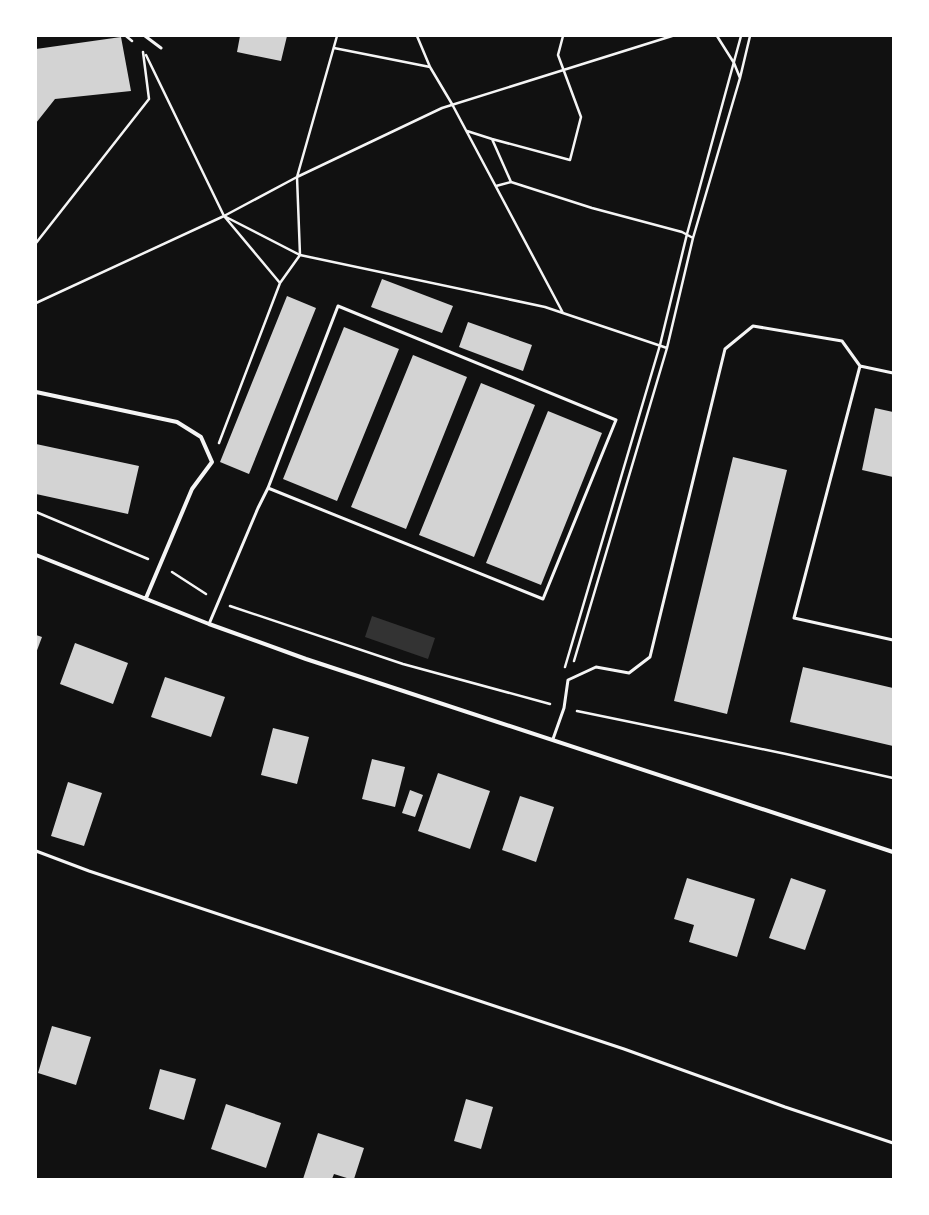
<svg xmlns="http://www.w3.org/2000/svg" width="929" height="1215" font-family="'DejaVu Sans',sans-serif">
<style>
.water{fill:#333}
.building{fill:#d3d3d3}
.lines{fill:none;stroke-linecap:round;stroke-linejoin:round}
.path{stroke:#f5f5f5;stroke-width:2.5}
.service{stroke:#f5f5f5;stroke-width:3}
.minor{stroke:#f5f5f5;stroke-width:4}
</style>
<rect width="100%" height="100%" fill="#111"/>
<path class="water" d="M 372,616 L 435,638 L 428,659 L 365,637 Z"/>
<path class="building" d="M 240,36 L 287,36 L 281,61 L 237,52 Z
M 121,37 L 131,91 L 55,99 L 36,123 L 36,49 Z
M 382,279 L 453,306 L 442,333 L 371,307 Z
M 287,296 L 316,308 L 249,474 L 220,462 Z
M 468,322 L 532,345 L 523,371 L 459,347 Z
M 344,327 L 399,349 L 337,501 L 283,479 Z
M 413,355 L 467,377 L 406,529 L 351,507 Z
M 481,383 L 535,405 L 474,557 L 419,535 Z
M 875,408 L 893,412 L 893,477 L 862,470 Z
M 548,411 L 602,433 L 541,585 L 486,563 Z
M 36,444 L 139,466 L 128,514 L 36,494 Z
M 733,457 L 787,470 L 727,714 L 674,701 Z
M 36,635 L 42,637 L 36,653 Z
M 75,643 L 128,663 L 113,704 L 60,684 Z
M 803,667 L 893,688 L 893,746 L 790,722 Z
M 165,677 L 225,697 L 211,737 L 151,717 Z
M 273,728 L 309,737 L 297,784 L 261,775 Z
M 372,759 L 405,767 L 395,807 L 362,799 Z
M 438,773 L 490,791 L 470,849 L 418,831 Z
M 68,782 L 102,793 L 84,846 L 51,836 Z
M 410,790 L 423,795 L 415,817 L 402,813 Z
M 520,796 L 554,807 L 536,862 L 502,850 Z
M 687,878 L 755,899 L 737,957 L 689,942 L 694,925 L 674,919 Z
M 791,878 L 826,890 L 805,950 L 769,938 Z
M 52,1026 L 91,1037 L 76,1085 L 38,1073 Z
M 160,1069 L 196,1079 L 184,1120 L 149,1109 Z
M 466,1099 L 493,1107 L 481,1149 L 454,1141 Z
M 226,1104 L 281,1123 L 266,1168 L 211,1149 Z
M 318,1133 L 364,1148 L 354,1179 L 350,1179 L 334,1174 L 332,1179 L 303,1179 Z"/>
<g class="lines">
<path class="path" d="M 126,36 L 132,41
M 417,36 L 430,67
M 717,36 L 734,63 L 740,78
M 334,48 L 430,67 L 452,104 L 563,313
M 146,55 L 224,216 L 280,283
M 467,131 L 492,139
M 511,182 L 592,208 L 682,232 L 693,238
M 496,186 L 511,182 L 492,139 L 570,160 L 581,117 L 558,55 L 563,36
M 224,216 L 300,255 L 297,177 L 337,36
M 36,243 L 149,99 L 143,52
M 36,303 L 224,216 L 297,177 L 442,108 L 672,36
M 219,443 L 280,283 L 300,255 L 545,307 L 667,348
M 36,512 L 148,559
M 172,572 L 206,594
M 230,606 L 403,664 L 550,704
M 574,661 L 667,348 L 693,238 L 740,78 L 750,36
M 565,667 L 660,345 L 687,234 L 741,36
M 577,711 L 786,754 L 893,778"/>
<path class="service" d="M 145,36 L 161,48
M 860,366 L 794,618 L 893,640
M 209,624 L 258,508 L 268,488 L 338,306 L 616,420 L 543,599 L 268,488
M 553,739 L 564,708 L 568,680 L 596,667 L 629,673 L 650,657 L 725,349 L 753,326 L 842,341 L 860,366 L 893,373
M 36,851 L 89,871 L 624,1049 L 785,1107 L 893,1143"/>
<path class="minor" d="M 36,392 L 177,422 L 201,437 L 212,462 L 192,489 L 146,598
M 36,555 L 209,624 L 306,659 L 893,852"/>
</g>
<rect width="929" height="1215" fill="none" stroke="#ffffff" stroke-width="74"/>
</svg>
